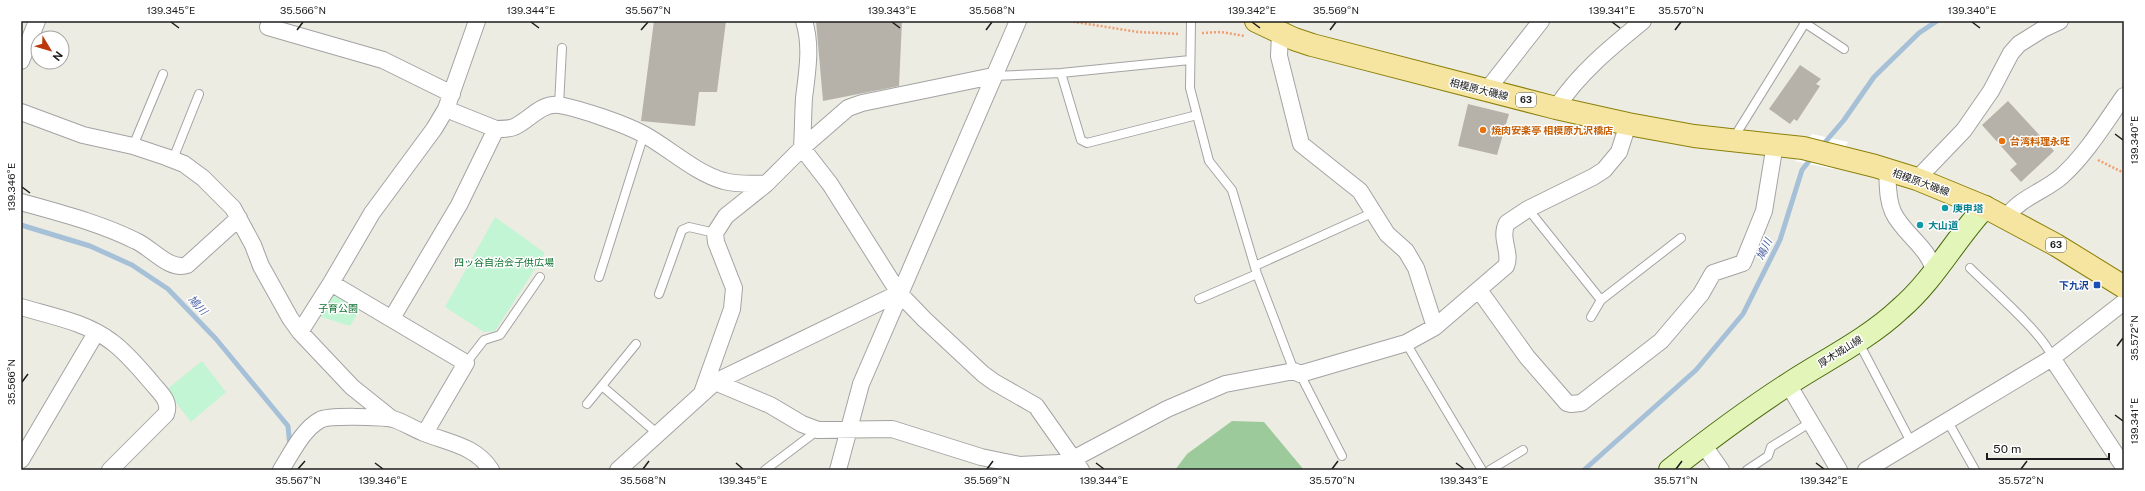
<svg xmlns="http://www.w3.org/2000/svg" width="2145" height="491" font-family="'Public Sans','Noto Sans JP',sans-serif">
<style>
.forest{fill:#9cca9a}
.park{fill:#c2f5d3}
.pier{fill:#fff}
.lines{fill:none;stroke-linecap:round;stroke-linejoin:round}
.stream{stroke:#a6c0d8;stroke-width:5}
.building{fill:#b6b2a9}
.service-casing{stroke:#a3a3a3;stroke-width:10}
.minor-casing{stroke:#a3a3a3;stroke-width:18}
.secondary-casing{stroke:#496b0c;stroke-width:24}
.primary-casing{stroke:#8b800a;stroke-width:24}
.path{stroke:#f09e71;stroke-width:2.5;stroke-dasharray:2 2;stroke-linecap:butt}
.service{stroke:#fff;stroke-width:8}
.minor{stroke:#fff;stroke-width:16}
.secondary{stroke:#e3f5b9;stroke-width:22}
.primary{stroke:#f5e5a0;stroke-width:22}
.ticks{fill:none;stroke:#1c1c1c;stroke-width:1.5}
.food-dot{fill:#e8710a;stroke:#fff;stroke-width:1.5}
.culture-dot{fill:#0f9aa8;stroke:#fff;stroke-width:1.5}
.transit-dot{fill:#1a4fb4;stroke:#fff;stroke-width:1.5}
.labels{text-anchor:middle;stroke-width:3;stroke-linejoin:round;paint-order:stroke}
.shield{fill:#fff;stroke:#606060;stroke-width:1}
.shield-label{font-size:9px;font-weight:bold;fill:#1c1c1c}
.street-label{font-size:10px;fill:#1c1c1c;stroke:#fff}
.food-label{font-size:10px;font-weight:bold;fill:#c56008;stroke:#fff;text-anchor:start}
.culture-label{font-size:10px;font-weight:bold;fill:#0d838f;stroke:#fff;text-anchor:start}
.park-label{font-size:10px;fill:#137232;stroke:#fff}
.transit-label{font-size:10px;font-weight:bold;fill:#164399;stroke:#fff;text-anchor:end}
.water-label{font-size:11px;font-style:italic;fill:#5065a5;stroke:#fff}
.neatline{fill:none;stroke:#1c1c1c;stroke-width:1.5}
.ticks-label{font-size:10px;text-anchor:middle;fill:#1c1c1c}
</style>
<rect width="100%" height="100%" fill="#edece3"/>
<path class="forest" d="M 1232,421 L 1264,422 L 1304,470 L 1175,470 L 1187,454 Z"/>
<path class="park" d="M 495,217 L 545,253 L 495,331 L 484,332 L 445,307 Z
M 333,289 L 362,306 L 350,326 L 318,316 Z
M 202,361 L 226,392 L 191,422 L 166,390 Z"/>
<path class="pier" d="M 1812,134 L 1848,142 L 1833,169 L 1795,161 Z"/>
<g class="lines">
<path class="stream" d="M 1821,147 L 1844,120 L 1874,77 L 1919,33 L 1937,21
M 21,225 L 90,246 L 132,265 L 168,289 L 216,339 L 288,426 L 290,447
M 1584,470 L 1696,370 L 1743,314 L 1780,240 L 1802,170 L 1813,156"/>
</g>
<path class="building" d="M 654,21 L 726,21 L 717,92 L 699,92 L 695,126 L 641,121 Z
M 816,21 L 902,21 L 899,86 L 823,101 Z
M 1800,65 L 1821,79 L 1816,84 L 1820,86 L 1797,121 L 1794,119 L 1790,124 L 1769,109 Z
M 2008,101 L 2054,151 L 2021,182 L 2010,170 L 2017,164 L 1982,125 Z
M 1468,104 L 1509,114 L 1497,155 L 1458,146 Z"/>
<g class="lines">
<defs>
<path id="service" d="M 1191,21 L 1190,88 L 1209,161 L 1232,190 L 1257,274 L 1294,371
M 1805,23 L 1844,49
M 1061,73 L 1081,140 L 1087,143 L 1197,115
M 993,76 L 1061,73 L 1190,60
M 559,105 L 562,48
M 1733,139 L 1805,23 L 1803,21
M 133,146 L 163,74
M 173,159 L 199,94
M 1528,209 L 1601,300
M 1255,266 L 1372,213
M 1970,268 C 1988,286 2047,337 2052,358
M 599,277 L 644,134
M 659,294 L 682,230 L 689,227 L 715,233
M 1199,299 L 1257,274
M 1591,317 L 1601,300 L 1681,238
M 1858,341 L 1911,442
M 1406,343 L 1482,470
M 466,363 L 484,340 L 500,335 L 540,277
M 1300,374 L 1342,456
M 602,386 L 658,434
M 587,404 L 636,344
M 1947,420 L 1975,470
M 765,470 L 818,430
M 1490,470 L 1523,450
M 1747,470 L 1768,456 L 1771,447 L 1811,422"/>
<path id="minor" d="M 268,27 L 383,60 L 452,94
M 1280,33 L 1279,56 L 1301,144 L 1360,191 L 1387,234 L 1406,251 L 1416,268 L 1435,327
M 21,61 L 37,21
M 993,76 L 862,103 L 848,108 L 802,148 L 830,184 L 899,293 L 924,319 L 983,374 L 994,382 L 1036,406 L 1081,470
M 1487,90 L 1541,21
M 1556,108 C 1579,73 1611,47 1643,21
M 446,109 L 496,129 C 502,129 509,129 514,127 C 530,120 540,103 559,105 C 581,109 625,124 645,135 C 670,149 697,174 724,181 C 737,185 752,183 766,184 L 802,148 C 803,131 803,115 804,98 C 807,73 812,46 804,21
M 21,112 L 83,135 L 133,146 L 166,157 L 184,164 L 203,178 L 233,208 L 253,245 L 261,266 L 290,318 L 300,332
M 1887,169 C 1888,184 1887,199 1893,212 C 1903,234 1930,248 1934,272
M 1917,179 L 1964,130 L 1991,91 L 2011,53 L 2019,44 L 2043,29 L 2060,21
M 21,202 C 60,213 100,223 136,241 C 152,248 169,271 187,265 L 239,218
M 2006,218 C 2020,197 2044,192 2062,176 C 2087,153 2105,123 2124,96
M 331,283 L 466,363 L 425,433
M 1479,290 L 1527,357 L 1567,403 L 1571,404 L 1581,403 L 1661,341 L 1701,294 L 1713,273 L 1743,263 L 1764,211 L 1775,144
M 21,307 C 51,316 86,322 112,342 C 127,353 140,369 152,383 C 160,393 171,401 166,414 L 110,470
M 392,318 L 459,205 L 496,129
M 2052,358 L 2124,467
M 715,382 L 899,293
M 1788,384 L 1839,470
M 702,393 L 732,309 L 734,288 L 716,242 L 715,233 L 726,216 L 766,184
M 392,419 L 352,387 L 300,332 L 331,283 L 372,213 L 434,129 L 446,109 L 477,21
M 1703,444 L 1721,470
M 21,460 L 96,333
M 281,470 C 291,454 303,429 320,420 C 329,415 382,417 393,419 C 403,422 414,429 424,433 C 449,443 476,446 491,470
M 618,470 L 715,382 L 770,405 L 802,424 L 818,430 L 892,429 L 981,457 L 1020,465 L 1059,463 L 1073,459 L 1167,409 L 1225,384 L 1294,371 L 1300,374 L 1406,343 L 1435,327 L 1506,266 C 1512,253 1499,238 1507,223 L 1528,209 L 1593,177 L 1604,170 L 1619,152 L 1628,124
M 838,470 L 861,384 L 1018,21
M 1866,470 L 2052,358 L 2124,302"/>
<path id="secondary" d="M 1670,470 C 1708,440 1748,410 1790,383 C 1827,359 1868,339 1900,309 C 1934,280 1955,239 1985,207"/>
<path id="primary" d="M 1256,21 L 1294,39 L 1312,45 L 1556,108 L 1628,124 L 1694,136 L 1803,148 L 1875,166 L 1917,179 L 1985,207 L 2056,245 L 2124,287"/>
</defs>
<use href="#service" class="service-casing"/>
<use href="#minor" class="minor-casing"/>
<use href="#secondary" class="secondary-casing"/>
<use href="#primary" class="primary-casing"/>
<path class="path" d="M 1069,21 L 1138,32 L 1180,34
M 1202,33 L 1221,32 L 1245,36
M 2098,160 L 2124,173"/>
<use href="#service" class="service"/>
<use href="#minor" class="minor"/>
<use href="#secondary" class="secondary"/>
<use href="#primary" class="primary"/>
</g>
<path class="ticks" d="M 171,22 L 179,28M 531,22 L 539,28M 892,22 L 900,28M 1252,22 L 1260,28M 1612,22 L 1620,28M 1972,22 L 1980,28M 297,30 L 303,22M 641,30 L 648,22M 986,30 L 992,22M 1330,30 L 1336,22M 1675,30 L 1681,22M 2115,134 L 2123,140M 22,187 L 30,193M 2117,346 L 2123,338M 22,382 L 28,374M 2115,415 L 2123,421M 375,463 L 383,469M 736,463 L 743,469M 1096,463 L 1104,469M 1456,463 L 1464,469M 1816,463 L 1824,469M 298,469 L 305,461M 643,469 L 649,461M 987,469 L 993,461M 1332,469 L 1338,461M 1676,469 L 1682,461M 2021,469 L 2027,461"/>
<g class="food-dot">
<circle cx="1483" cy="130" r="4"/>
<circle cx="2002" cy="141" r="4"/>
</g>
<g class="culture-dot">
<circle cx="1945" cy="208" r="4"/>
<circle cx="1920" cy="225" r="4"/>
</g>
<rect class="transit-dot" x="2093" y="281" width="8" height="8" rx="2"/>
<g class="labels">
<g class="shield">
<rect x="1516" y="93" width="20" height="14" rx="3"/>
<rect x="2046" y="238" width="20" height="14" rx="3"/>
</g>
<g class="shield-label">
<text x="1526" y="103">63</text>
<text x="2056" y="248">63</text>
</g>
<g class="street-label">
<text transform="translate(1479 89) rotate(14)" y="4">相模原大磯線</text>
<text transform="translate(1921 182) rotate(20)" y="4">相模原大磯線</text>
<text transform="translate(1840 351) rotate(-32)" y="4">厚木城山線</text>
</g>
<g class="food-label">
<text x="1491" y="134">焼肉安楽亭 相模原九沢橋店</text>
<text x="2010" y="145">台湾料理永旺</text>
</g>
<g class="culture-label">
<text x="1953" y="212">庚申塔</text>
<text x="1928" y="229">大山道</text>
</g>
<g class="park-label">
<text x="504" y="266">四ッ谷自治会子供広場</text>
<text x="338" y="312">子育公園</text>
</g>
<g class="transit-label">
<text x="2089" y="289">下九沢</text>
</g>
<g class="water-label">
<text transform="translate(1764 249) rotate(-64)" y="4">鳩川</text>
<text transform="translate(198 305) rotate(47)" y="4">鳩川</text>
</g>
</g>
<rect width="2145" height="491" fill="none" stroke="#ffffff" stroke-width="44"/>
<g transform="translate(50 50) rotate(128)"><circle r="19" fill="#ffffff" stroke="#a4a4a4"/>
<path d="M0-3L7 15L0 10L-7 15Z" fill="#bc390d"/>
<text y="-6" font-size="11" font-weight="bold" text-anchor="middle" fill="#1c1c1c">N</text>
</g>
<path d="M1987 453v6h122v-6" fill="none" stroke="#1c1c1c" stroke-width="2"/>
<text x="1993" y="453" font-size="12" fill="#1c1c1c" stroke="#ffffff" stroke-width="3" paint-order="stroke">50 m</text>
<rect x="22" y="22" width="2101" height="447" class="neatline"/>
<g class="ticks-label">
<text x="171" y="14">139.345°E</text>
<text x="303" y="14">35.566°N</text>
<text x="531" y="14">139.344°E</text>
<text x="648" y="14">35.567°N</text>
<text x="892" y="14">139.343°E</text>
<text x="992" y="14">35.568°N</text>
<text x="1252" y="14">139.342°E</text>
<text x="1336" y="14">35.569°N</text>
<text x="1612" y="14">139.341°E</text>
<text x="1681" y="14">35.570°N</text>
<text x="1972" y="14">139.340°E</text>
<text transform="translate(2134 140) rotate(-90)" y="4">139.340°E</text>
<text transform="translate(11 187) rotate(-90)" y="4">139.346°E</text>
<text transform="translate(2134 338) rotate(-90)" y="4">35.572°N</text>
<text transform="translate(11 382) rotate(-90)" y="4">35.566°N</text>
<text transform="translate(2134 421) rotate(-90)" y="4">139.341°E</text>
<text x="298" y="484">35.567°N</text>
<text x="383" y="484">139.346°E</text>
<text x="643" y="484">35.568°N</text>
<text x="743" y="484">139.345°E</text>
<text x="987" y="484">35.569°N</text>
<text x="1104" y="484">139.344°E</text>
<text x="1332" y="484">35.570°N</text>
<text x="1464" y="484">139.343°E</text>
<text x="1676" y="484">35.571°N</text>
<text x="1824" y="484">139.342°E</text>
<text x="2021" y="484">35.572°N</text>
</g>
</svg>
